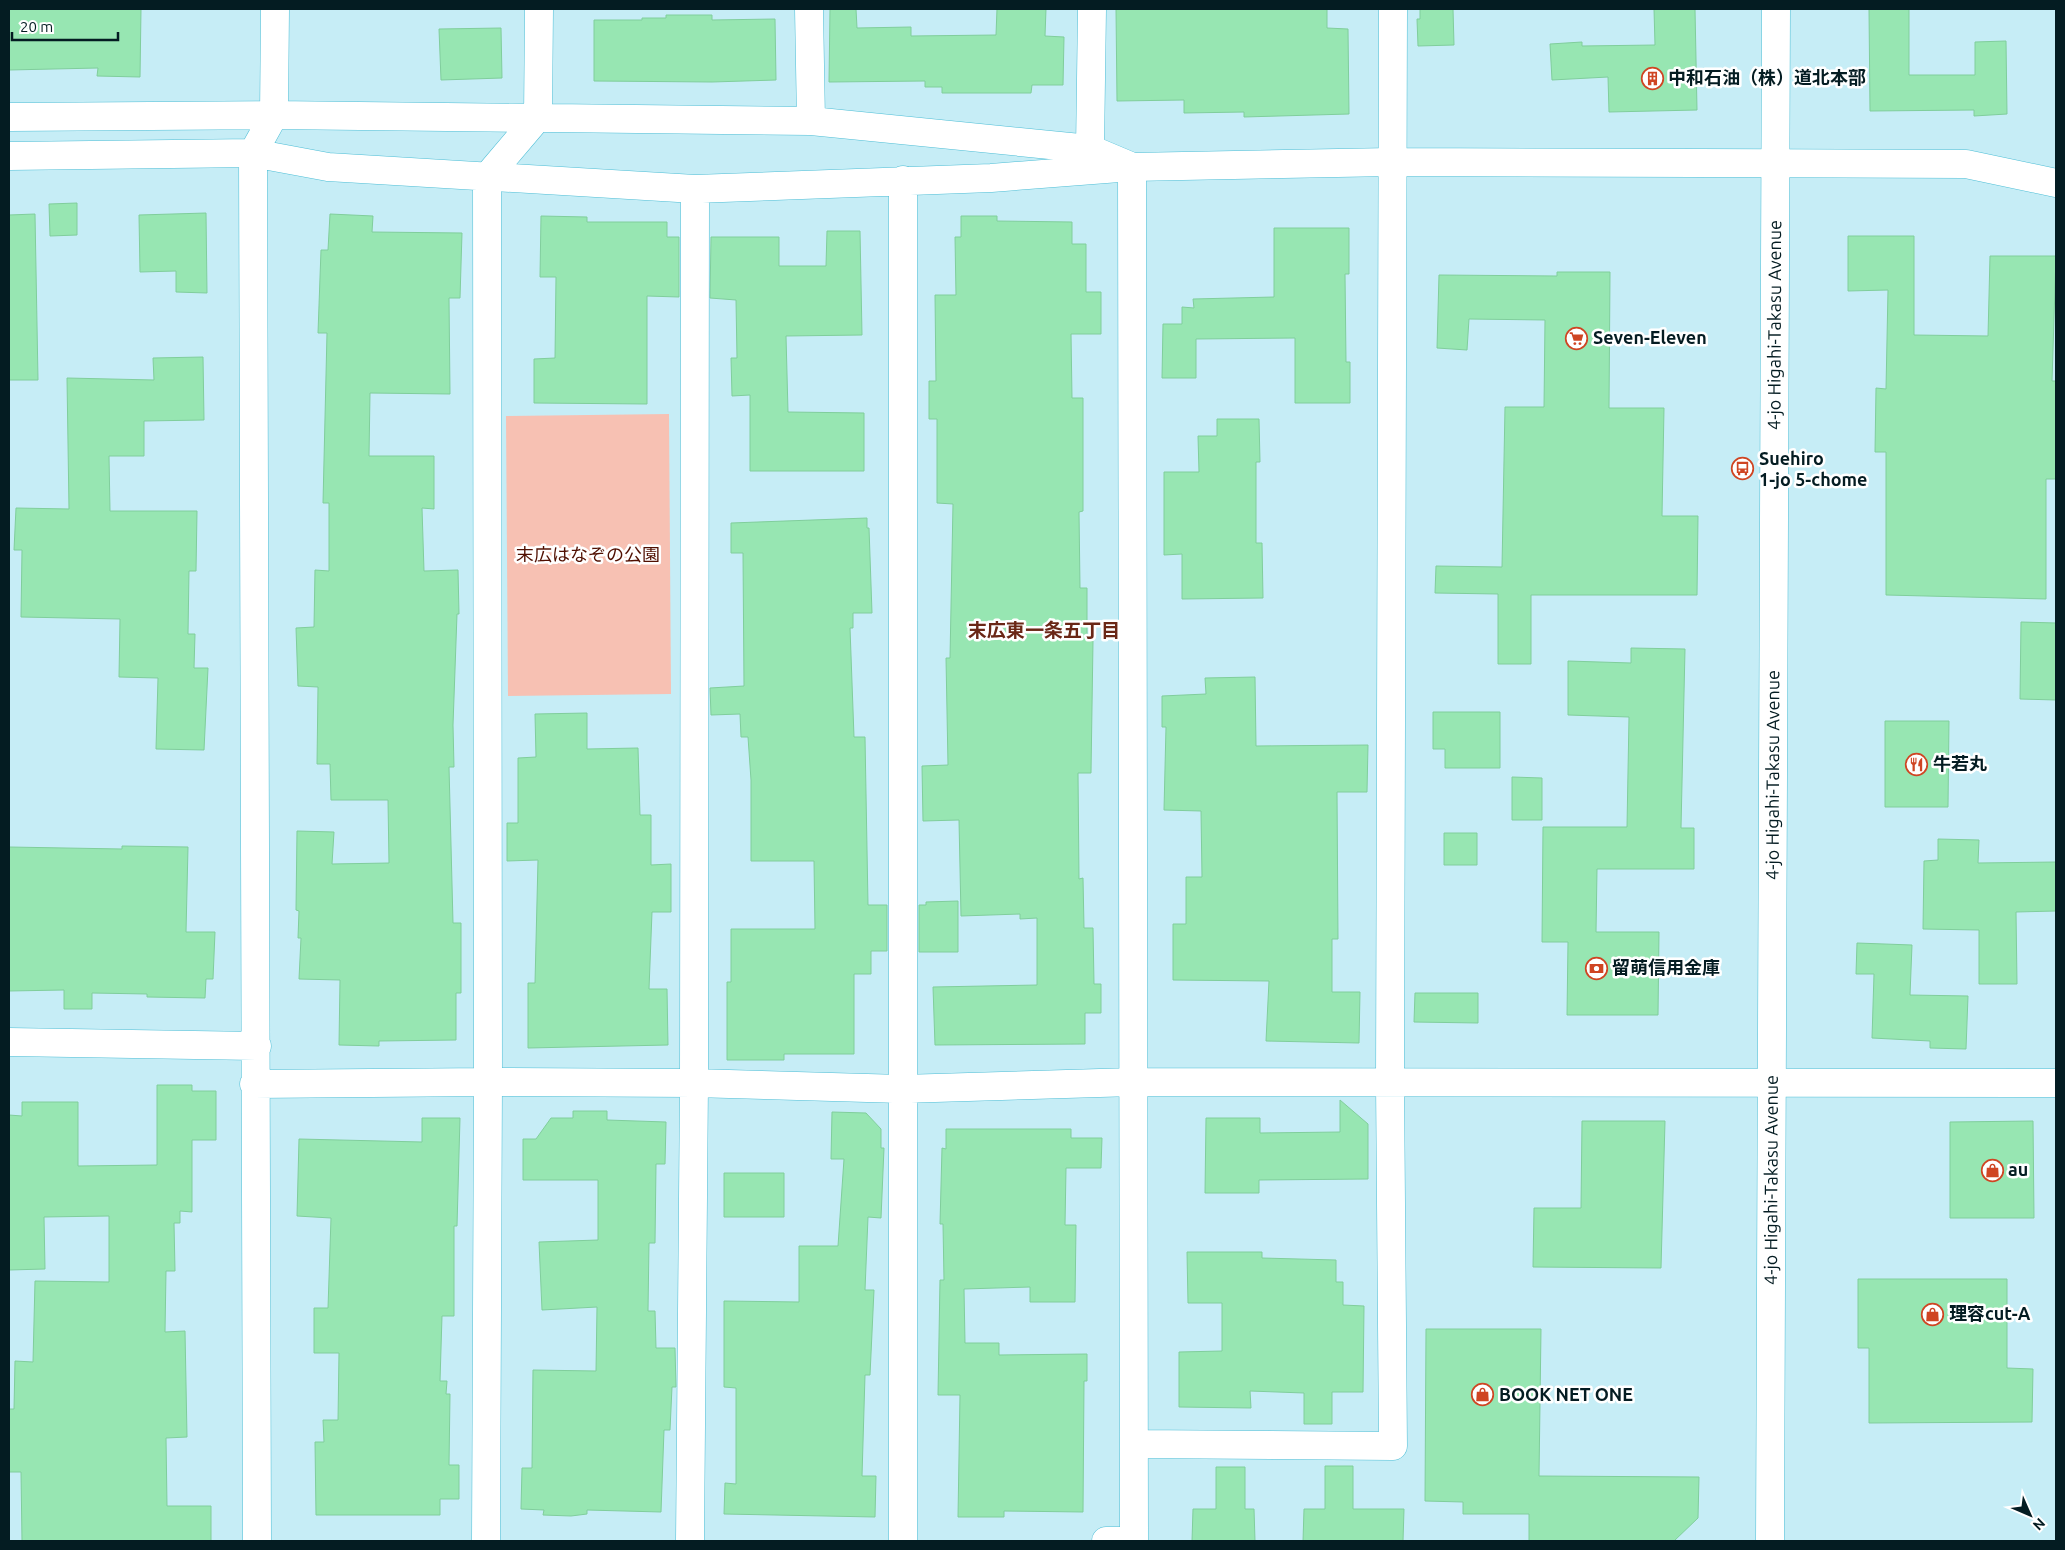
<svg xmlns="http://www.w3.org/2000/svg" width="2065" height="1550" font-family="Ubuntu,'Noto Sans JP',sans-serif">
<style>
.green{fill:#f7c1b3}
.building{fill:#97e6b2;stroke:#80ce9c}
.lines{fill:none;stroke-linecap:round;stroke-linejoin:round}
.street-casing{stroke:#4dbed6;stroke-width:29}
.highway-casing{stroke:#4dbed6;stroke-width:29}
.street{stroke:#fff;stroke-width:28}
.highway{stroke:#fff;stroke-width:28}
.labels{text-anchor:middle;stroke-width:5;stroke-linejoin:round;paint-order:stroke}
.poi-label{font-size:18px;font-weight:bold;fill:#041c22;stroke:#fff;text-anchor:start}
.street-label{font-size:18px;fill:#041c22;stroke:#fff}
.park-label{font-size:18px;fill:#500f01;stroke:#fff}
.neighbourhood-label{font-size:19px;font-weight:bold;fill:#6a2716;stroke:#fff}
</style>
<rect width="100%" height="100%" fill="#c6edf6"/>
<path class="green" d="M 669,414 L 671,694 L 508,696 L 506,416 Z"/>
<path class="building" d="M 9,9 L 141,9 L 140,77 L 97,76 L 98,68 L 9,70 Z
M 830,9 L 856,9 L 857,28 L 911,27 L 911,36 L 996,35 L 997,9 L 1046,9 L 1045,36 L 1064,37 L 1063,85 L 1032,85 L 1031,93 L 942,93 L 942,87 L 925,87 L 925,81 L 829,82 Z
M 1116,9 L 1327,9 L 1327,28 L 1348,29 L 1349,114 L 1244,117 L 1244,112 L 1184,113 L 1184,100 L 1117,101 Z
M 1420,9 L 1453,9 L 1454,45 L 1418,46 L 1417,19 L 1420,19 Z
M 1654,9 L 1695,9 L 1697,110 L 1609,112 L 1608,77 L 1552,80 L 1550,44 L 1582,42 L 1582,46 L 1655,45 Z
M 1869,9 L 1909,9 L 1909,75 L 1975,75 L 1975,42 L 2006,41 L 2007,114 L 1974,116 L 1974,110 L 1870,111 Z
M 666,15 L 712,15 L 712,20 L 775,19 L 776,80 L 712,82 L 594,81 L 594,20 L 642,20 L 642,18 L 666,18 Z
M 501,28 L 502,78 L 441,80 L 439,29 Z
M 77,203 L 77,235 L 50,236 L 49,204 Z
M 206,213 L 207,293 L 176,292 L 176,271 L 140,272 L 139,215 Z
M 35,214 L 38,380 L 9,380 L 9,215 Z
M 330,214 L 373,216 L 372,232 L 462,233 L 460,298 L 449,298 L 450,394 L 370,393 L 369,456 L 434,456 L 434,509 L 422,508 L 424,571 L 458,570 L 459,614 L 457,614 L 453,725 L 454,767 L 449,767 L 453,923 L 461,923 L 461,993 L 456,993 L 456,1040 L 379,1041 L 379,1046 L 339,1045 L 340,980 L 299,979 L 301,938 L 298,938 L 299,911 L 296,910 L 297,831 L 334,832 L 332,864 L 389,863 L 388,800 L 331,800 L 330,764 L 317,764 L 318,687 L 298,686 L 296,628 L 314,627 L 315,570 L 329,571 L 329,503 L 323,503 L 327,333 L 318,333 L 321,250 L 328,250 Z
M 541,216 L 587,217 L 587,222 L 667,222 L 667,237 L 679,237 L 679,297 L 647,296 L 647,404 L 534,403 L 534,359 L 555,358 L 556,277 L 540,277 Z
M 961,216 L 997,216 L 997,221 L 1072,222 L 1072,244 L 1086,244 L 1086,292 L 1101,292 L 1101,334 L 1071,334 L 1072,398 L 1083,398 L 1083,511 L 1079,512 L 1080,588 L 1087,588 L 1087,641 L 1093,641 L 1091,773 L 1078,773 L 1079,879 L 1083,878 L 1084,928 L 1093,928 L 1094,984 L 1101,984 L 1101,1013 L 1085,1013 L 1085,1044 L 935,1045 L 933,987 L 1037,985 L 1037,918 L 1020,919 L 1020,914 L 961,916 L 959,820 L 923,821 L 922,766 L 948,765 L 946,658 L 950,658 L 953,504 L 937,503 L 937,419 L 929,419 L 929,381 L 936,381 L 935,295 L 956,295 L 955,237 L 961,237 Z
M 1274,228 L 1349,228 L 1349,274 L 1345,274 L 1346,362 L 1350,362 L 1350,403 L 1295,403 L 1295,338 L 1196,339 L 1196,378 L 1162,378 L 1163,324 L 1182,324 L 1182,307 L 1194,308 L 1193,299 L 1274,297 Z
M 827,231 L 860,231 L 862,335 L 786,336 L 788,412 L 864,413 L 864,471 L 750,471 L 750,395 L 732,396 L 731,358 L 737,358 L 736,300 L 710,298 L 711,237 L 779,237 L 779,266 L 826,266 Z
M 1848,236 L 1914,236 L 1914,335 L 1988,336 L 1990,256 L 2056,256 L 2052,381 L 2056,381 L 2056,479 L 2046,479 L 2046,599 L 1886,595 L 1886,452 L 1875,452 L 1876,388 L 1886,389 L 1888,290 L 1848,291 Z
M 1557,272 L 1610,272 L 1609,408 L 1664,408 L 1662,516 L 1698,516 L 1697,595 L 1531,595 L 1531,664 L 1498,664 L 1498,594 L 1435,593 L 1436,566 L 1502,567 L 1505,407 L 1544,407 L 1545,320 L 1469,319 L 1467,350 L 1437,348 L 1439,275 L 1557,276 Z
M 203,357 L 204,420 L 144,421 L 144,456 L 109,456 L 110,511 L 197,511 L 196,571 L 189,571 L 188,634 L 195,634 L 194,668 L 208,668 L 204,750 L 156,749 L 158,678 L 119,677 L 120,619 L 21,617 L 22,550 L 14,550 L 16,508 L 69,509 L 67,378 L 154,380 L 153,358 Z
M 1217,419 L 1259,419 L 1260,462 L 1256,462 L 1256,543 L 1262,543 L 1263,598 L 1182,599 L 1182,554 L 1164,555 L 1164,472 L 1199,472 L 1198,436 L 1217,436 Z
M 867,518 L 867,528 L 869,528 L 872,613 L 853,613 L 853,628 L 850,628 L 854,737 L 865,737 L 868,905 L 887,905 L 887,951 L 871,951 L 871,974 L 854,974 L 854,1054 L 784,1054 L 784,1060 L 727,1060 L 727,982 L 731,982 L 731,929 L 815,929 L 814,861 L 751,861 L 751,780 L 748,737 L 741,737 L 740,714 L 711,715 L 710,688 L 744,686 L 743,553 L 731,553 L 731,523 Z
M 2021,622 L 2056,623 L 2056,700 L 2020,699 Z
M 1631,648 L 1685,649 L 1681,828 L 1694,828 L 1694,869 L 1597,869 L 1596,932 L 1659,932 L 1658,1015 L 1567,1015 L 1568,942 L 1542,942 L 1543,827 L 1627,827 L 1629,717 L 1568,715 L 1568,661 L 1631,663 Z
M 1255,677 L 1256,746 L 1368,745 L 1367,792 L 1337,792 L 1338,939 L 1332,939 L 1332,992 L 1360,992 L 1359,1043 L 1266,1041 L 1269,981 L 1173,980 L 1173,924 L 1186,924 L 1186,877 L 1202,877 L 1201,811 L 1164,810 L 1166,727 L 1162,727 L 1162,696 L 1206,694 L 1205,678 Z
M 1433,712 L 1500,712 L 1500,768 L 1445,768 L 1445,749 L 1433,749 Z
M 587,713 L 587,749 L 638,748 L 640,815 L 651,815 L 651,865 L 671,864 L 671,912 L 652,912 L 649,989 L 667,989 L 668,1045 L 528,1048 L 528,983 L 535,983 L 538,860 L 507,861 L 507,823 L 518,823 L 518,758 L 536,757 L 535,714 Z
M 1885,721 L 1949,721 L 1948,807 L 1885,807 Z
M 1512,777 L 1542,778 L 1542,820 L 1512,820 Z
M 1444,833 L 1477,833 L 1477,865 L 1444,865 Z
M 1938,839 L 1979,840 L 1978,863 L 2056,862 L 2056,911 L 2016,912 L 2017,984 L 1979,984 L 1979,930 L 1923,929 L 1924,861 L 1938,860 Z
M 122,846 L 188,847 L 186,932 L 215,932 L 213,979 L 206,979 L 205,998 L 147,997 L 147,994 L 92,993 L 92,1009 L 64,1009 L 64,990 L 9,991 L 9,847 L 122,849 Z
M 958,901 L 958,952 L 919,952 L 919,905 L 926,905 L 926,902 Z
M 1857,943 L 1912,945 L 1910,995 L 1968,996 L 1966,1049 L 1930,1048 L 1930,1041 L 1872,1038 L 1874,974 L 1856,974 Z
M 1415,993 L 1478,993 L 1478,1023 L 1414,1022 Z
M 157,1085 L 192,1085 L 192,1091 L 216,1091 L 216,1140 L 192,1140 L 192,1212 L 180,1211 L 180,1223 L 174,1223 L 175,1271 L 166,1271 L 165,1332 L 185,1331 L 187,1437 L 166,1438 L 167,1506 L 211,1506 L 211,1541 L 22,1541 L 21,1472 L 9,1472 L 9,1409 L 14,1409 L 15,1361 L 33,1362 L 35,1281 L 109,1282 L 109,1216 L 44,1217 L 45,1269 L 9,1270 L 9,1115 L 22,1116 L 22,1102 L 78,1102 L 78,1166 L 157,1165 Z
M 1340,1100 L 1368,1124 L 1368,1179 L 1259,1180 L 1259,1193 L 1205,1193 L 1206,1118 L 1260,1118 L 1260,1133 L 1340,1132 Z
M 573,1111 L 607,1111 L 607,1120 L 666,1122 L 665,1164 L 656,1164 L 655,1243 L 649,1243 L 648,1311 L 655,1311 L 656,1348 L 675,1348 L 676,1387 L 672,1387 L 670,1430 L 664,1430 L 661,1512 L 587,1510 L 587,1514 L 571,1516 L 543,1515 L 544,1510 L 521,1509 L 522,1468 L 532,1468 L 533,1370 L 596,1371 L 597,1307 L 542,1310 L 539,1242 L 598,1240 L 598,1180 L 523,1180 L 523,1139 L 536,1139 L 551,1118 L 573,1118 Z
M 832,1112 L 866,1113 L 881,1129 L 881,1148 L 884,1148 L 881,1218 L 868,1217 L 865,1290 L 874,1290 L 870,1375 L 865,1375 L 862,1476 L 876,1476 L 875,1517 L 724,1514 L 725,1483 L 736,1484 L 736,1388 L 724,1387 L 724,1301 L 799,1302 L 799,1246 L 838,1246 L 844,1159 L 831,1159 Z
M 422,1118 L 460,1118 L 457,1226 L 454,1226 L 454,1316 L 442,1316 L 440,1381 L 447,1381 L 446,1394 L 450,1394 L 449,1465 L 459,1465 L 459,1499 L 440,1499 L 440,1515 L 316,1515 L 315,1442 L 324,1442 L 323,1420 L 338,1420 L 339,1353 L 314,1353 L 314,1308 L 328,1308 L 331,1218 L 297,1216 L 299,1139 L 422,1142 Z
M 1582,1121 L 1665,1121 L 1661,1268 L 1533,1267 L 1534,1208 L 1581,1208 Z
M 2033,1121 L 2034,1218 L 1950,1218 L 1950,1122 Z
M 946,1129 L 1071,1129 L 1071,1138 L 1102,1138 L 1101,1168 L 1066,1168 L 1065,1225 L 1076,1225 L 1075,1302 L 1030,1302 L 1030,1287 L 964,1289 L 965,1343 L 999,1343 L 999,1355 L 1087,1354 L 1087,1381 L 1084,1381 L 1083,1512 L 1004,1511 L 1004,1517 L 958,1517 L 960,1395 L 938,1395 L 940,1280 L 944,1280 L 943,1224 L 940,1224 L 942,1148 L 946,1149 Z
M 724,1173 L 784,1173 L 784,1217 L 724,1217 Z
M 1187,1252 L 1262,1252 L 1262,1258 L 1336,1260 L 1336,1282 L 1343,1282 L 1343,1305 L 1364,1306 L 1363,1392 L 1332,1392 L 1332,1424 L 1304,1424 L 1304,1393 L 1250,1391 L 1251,1408 L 1179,1407 L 1179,1352 L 1222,1351 L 1222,1303 L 1188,1303 Z
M 1858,1279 L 2007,1279 L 2007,1368 L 2033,1369 L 2032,1422 L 1869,1423 L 1869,1348 L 1858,1348 Z
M 1426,1329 L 1541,1329 L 1539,1476 L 1699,1477 L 1698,1518 L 1674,1541 L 1529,1541 L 1529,1514 L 1463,1514 L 1463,1502 L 1425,1501 Z
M 1325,1466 L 1353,1466 L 1353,1509 L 1404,1509 L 1403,1541 L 1303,1541 L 1304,1509 L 1325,1509 Z
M 1216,1467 L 1245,1467 L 1245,1509 L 1254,1509 L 1255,1541 L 1192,1541 L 1193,1509 L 1216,1509 Z"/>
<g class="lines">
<defs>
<path id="street" d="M 809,9 L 811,121
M 9,117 L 274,115 L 811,121 L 1090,149 L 1128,165
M 1090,149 L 1092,9
M 9,156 L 253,153 L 328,167 L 695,189 L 991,178 L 1132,167 L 1391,162 L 1966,164 L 2056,183
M 1132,167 L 1134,1541
M 9,1042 L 257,1046
M 254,1084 L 488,1082 L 694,1083 L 902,1089 L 1133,1082 L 2056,1083
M 1134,1444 L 1393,1446 L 1390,1082 L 1393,9
M 257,1541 L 253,153 L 274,115 L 275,9
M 486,1541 L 488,1082 L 487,177 L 538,117 L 539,9
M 690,1541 L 694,1083 L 695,189
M 903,1541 L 903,180
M 1106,1541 L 1134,1541"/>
<g id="highway">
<path id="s1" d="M 1770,1541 L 1776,9"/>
</g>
</defs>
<use href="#street" class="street-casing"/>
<use href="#highway" class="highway-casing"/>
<use href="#street" class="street"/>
<use href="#highway" class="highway"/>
</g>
<defs>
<symbol id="building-ring" viewBox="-11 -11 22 22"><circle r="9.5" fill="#fff" stroke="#cf4523" stroke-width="1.5"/><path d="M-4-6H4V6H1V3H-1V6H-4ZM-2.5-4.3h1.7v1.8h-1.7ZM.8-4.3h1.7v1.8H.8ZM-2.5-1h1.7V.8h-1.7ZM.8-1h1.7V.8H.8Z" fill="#cf4523"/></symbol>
<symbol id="supermarket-ring" viewBox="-11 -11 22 22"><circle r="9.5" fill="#fff" stroke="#cf4523" stroke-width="1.5"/><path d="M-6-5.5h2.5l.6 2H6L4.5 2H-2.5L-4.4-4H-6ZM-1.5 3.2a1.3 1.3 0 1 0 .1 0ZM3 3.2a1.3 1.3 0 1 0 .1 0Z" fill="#cf4523"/></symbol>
<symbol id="bus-ring" viewBox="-11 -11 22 22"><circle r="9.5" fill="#fff" stroke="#cf4523" stroke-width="1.5"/><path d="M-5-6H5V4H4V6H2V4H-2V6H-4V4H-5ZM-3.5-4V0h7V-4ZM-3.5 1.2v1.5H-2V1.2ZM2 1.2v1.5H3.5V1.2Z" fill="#cf4523"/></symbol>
<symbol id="restaurant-ring" viewBox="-11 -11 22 22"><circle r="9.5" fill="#fff" stroke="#cf4523" stroke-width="1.5"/><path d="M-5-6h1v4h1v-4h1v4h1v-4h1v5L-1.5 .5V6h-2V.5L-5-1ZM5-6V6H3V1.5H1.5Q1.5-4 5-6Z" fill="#cf4523"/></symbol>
<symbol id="bank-ring" viewBox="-11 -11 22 22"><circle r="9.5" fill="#fff" stroke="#cf4523" stroke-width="1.5"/><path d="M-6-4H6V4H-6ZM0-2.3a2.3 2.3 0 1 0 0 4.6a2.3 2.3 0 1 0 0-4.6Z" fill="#cf4523"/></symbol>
<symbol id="shop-ring" viewBox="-11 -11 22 22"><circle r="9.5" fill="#fff" stroke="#cf4523" stroke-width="1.5"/><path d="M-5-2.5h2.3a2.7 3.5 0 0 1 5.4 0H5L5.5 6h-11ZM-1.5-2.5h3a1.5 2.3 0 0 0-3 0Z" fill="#cf4523"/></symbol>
</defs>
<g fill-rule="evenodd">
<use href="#building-ring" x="1640" y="66" width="25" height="25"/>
<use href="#supermarket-ring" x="1564" y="326" width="25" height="25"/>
<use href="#bus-ring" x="1730" y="456" width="25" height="25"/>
<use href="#restaurant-ring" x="1904" y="752" width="25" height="25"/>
<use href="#bank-ring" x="1584" y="956" width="25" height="25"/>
<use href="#shop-ring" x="1980" y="1158" width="25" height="25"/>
<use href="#shop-ring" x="1920" y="1302" width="25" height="25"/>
<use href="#shop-ring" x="1470" y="1382" width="25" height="25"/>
</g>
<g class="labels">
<g class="poi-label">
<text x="1668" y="84">中和石油（株）道北本部</text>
<text x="1593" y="344">Seven-Eleven</text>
<text x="1759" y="465">Suehiro<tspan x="1759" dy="21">1-jo 5-chome</tspan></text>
<text x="1933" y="770">牛若丸</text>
<text x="1612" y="974">留萌信用金庫</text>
<text x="2008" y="1176">au</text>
<text x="1949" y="1320">理容cut-A</text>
<text x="1499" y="1401">BOOK NET ONE</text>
</g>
<g class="street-label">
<text dy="6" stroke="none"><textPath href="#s1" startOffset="1216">4-jo Higahi-Takasu Avenue</textPath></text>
<text dy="6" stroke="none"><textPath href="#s1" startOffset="766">4-jo Higahi-Takasu Avenue</textPath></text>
<text dy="6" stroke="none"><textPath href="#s1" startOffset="361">4-jo Higahi-Takasu Avenue</textPath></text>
</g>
<g class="park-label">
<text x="588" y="561">末広はなぞの公園</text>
</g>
<g class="neighbourhood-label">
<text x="1044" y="637">末広東一条五丁目</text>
</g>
</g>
<rect width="2065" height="1550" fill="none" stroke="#041c22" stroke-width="20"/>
<g transform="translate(2030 1515) rotate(135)" stroke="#ffffff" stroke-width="4" paint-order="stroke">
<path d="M0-4L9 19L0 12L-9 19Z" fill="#041c22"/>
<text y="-8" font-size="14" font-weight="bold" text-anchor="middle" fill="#041c22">N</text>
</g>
<path d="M12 32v8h106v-8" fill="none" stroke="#041c22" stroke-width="2.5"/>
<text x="20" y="32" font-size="15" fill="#041c22" stroke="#ffffff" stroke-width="4" paint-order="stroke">20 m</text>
</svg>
